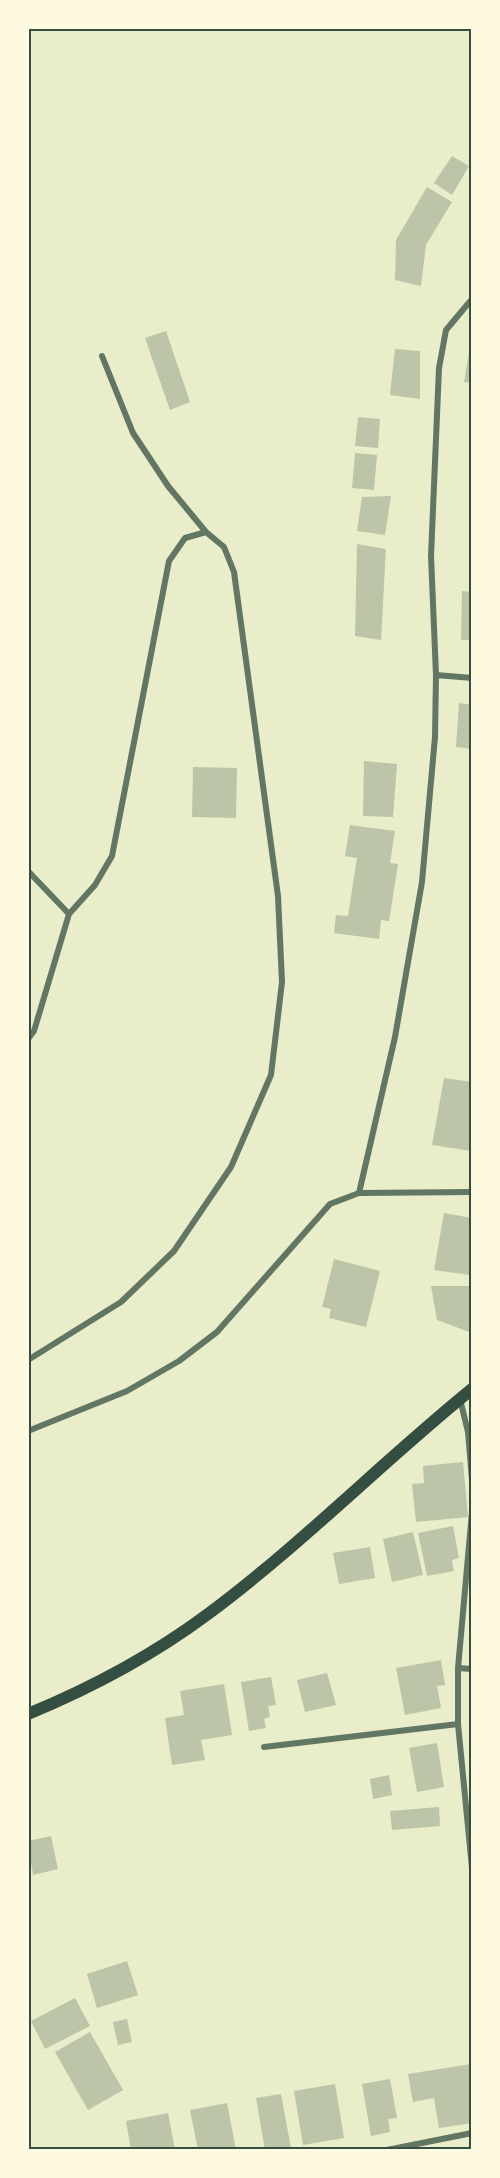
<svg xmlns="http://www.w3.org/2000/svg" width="500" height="2178" font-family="Jost,sans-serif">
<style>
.building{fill:#bcc5a7}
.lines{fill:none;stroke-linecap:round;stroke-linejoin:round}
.minor{stroke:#617663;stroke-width:6}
.secondary{stroke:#344e41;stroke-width:12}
.neatline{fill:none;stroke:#344e41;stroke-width:2}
</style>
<rect width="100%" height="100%" fill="#e9edc9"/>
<path class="building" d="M 452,156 L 469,166 L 452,195 L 434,183 Z
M 427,187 L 452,202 L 426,245 L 421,286 L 395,280 L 396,240 Z
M 166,331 L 190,402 L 170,410 L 145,338 Z
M 470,346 L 472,346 L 472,383 L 464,382 Z
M 395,349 L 420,351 L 420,399 L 390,395 Z
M 358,417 L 380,419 L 378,448 L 355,446 Z
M 355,453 L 377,455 L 374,490 L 352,488 Z
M 391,496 L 385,535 L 357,531 L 362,497 Z
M 357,544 L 386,549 L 381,640 L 355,636 Z
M 462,591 L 472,592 L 472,640 L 461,640 Z
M 459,703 L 472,705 L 472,749 L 456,747 Z
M 364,761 L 397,764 L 393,817 L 363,816 Z
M 193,767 L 237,768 L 236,818 L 192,817 Z
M 350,825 L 395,831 L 390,863 L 398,864 L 389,921 L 381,920 L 379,939 L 334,933 L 336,915 L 348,916 L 357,858 L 345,856 Z
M 444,1078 L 472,1082 L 472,1151 L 432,1145 Z
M 444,1213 L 472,1218 L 470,1275 L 434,1270 Z
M 334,1259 L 380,1271 L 366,1327 L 329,1318 L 331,1309 L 322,1307 Z
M 431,1286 L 472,1286 L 472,1333 L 437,1320 Z
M 463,1462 L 468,1517 L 416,1522 L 412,1484 L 424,1483 L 423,1466 Z
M 453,1526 L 459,1558 L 452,1560 L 454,1571 L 427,1576 L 418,1533 Z
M 413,1532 L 423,1575 L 392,1582 L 383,1539 Z
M 370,1547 L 375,1578 L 339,1584 L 333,1553 Z
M 441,1660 L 445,1685 L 437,1686 L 441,1708 L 405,1715 L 396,1668 Z
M 327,1673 L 336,1705 L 305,1712 L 297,1680 Z
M 271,1677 L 276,1705 L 268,1706 L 270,1717 L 264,1719 L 266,1728 L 249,1731 L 241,1682 Z
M 224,1684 L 232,1735 L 201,1740 L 205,1760 L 172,1765 L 165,1718 L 184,1715 L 180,1691 Z
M 437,1743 L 444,1787 L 417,1792 L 409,1748 Z
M 389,1775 L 392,1795 L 373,1799 L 370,1779 Z
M 439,1807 L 440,1826 L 392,1830 L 390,1811 Z
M 51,1836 L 58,1869 L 33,1875 L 28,1841 Z
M 127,1961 L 138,1995 L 97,2008 L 87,1974 Z
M 75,1998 L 90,2026 L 45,2049 L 31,2021 Z
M 127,2019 L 132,2042 L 118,2045 L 113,2022 Z
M 90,2032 L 123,2090 L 88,2110 L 55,2052 Z
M 471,2064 L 472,2123 L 439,2128 L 434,2098 L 413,2102 L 408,2074 Z
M 390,2079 L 397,2118 L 388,2119 L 390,2132 L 371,2136 L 362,2084 Z
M 335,2084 L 344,2138 L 303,2145 L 294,2091 Z
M 281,2094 L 291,2148 L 265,2150 L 256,2098 Z
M 227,2103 L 236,2150 L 198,2150 L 190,2110 Z
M 168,2113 L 175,2150 L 131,2150 L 126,2121 Z"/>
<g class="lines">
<path class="minor" d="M 102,356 L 133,433 L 168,486 L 206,532
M 436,675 L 472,678
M 28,871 L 69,914 L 95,885 L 112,856 L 169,561 L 185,538 L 206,532 L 224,547 L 234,572 L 278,896 L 282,982 L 271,1075 L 231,1167 L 174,1251 L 121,1302 L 28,1360
M 28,1039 L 34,1031 L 69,914
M 359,1193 L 395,1037 L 422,882 L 435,737 L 436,675 L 431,556 L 439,368 L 446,330 L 472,299
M 460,1399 L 468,1432 L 472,1480
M 28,1431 L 127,1391 L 179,1361 L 217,1332 L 330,1204 L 359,1193 L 472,1192
M 472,1512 L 458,1668 L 458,1724 L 472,1868
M 458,1668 L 472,1669
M 264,1747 L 458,1724
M 387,2150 L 472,2133"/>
<path class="secondary" d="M 28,1714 C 91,1688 153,1655 208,1614 C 301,1545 382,1462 472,1389"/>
</g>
<rect width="500" height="2178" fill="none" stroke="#fefae0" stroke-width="60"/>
<rect x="30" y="30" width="440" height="2118" class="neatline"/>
</svg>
